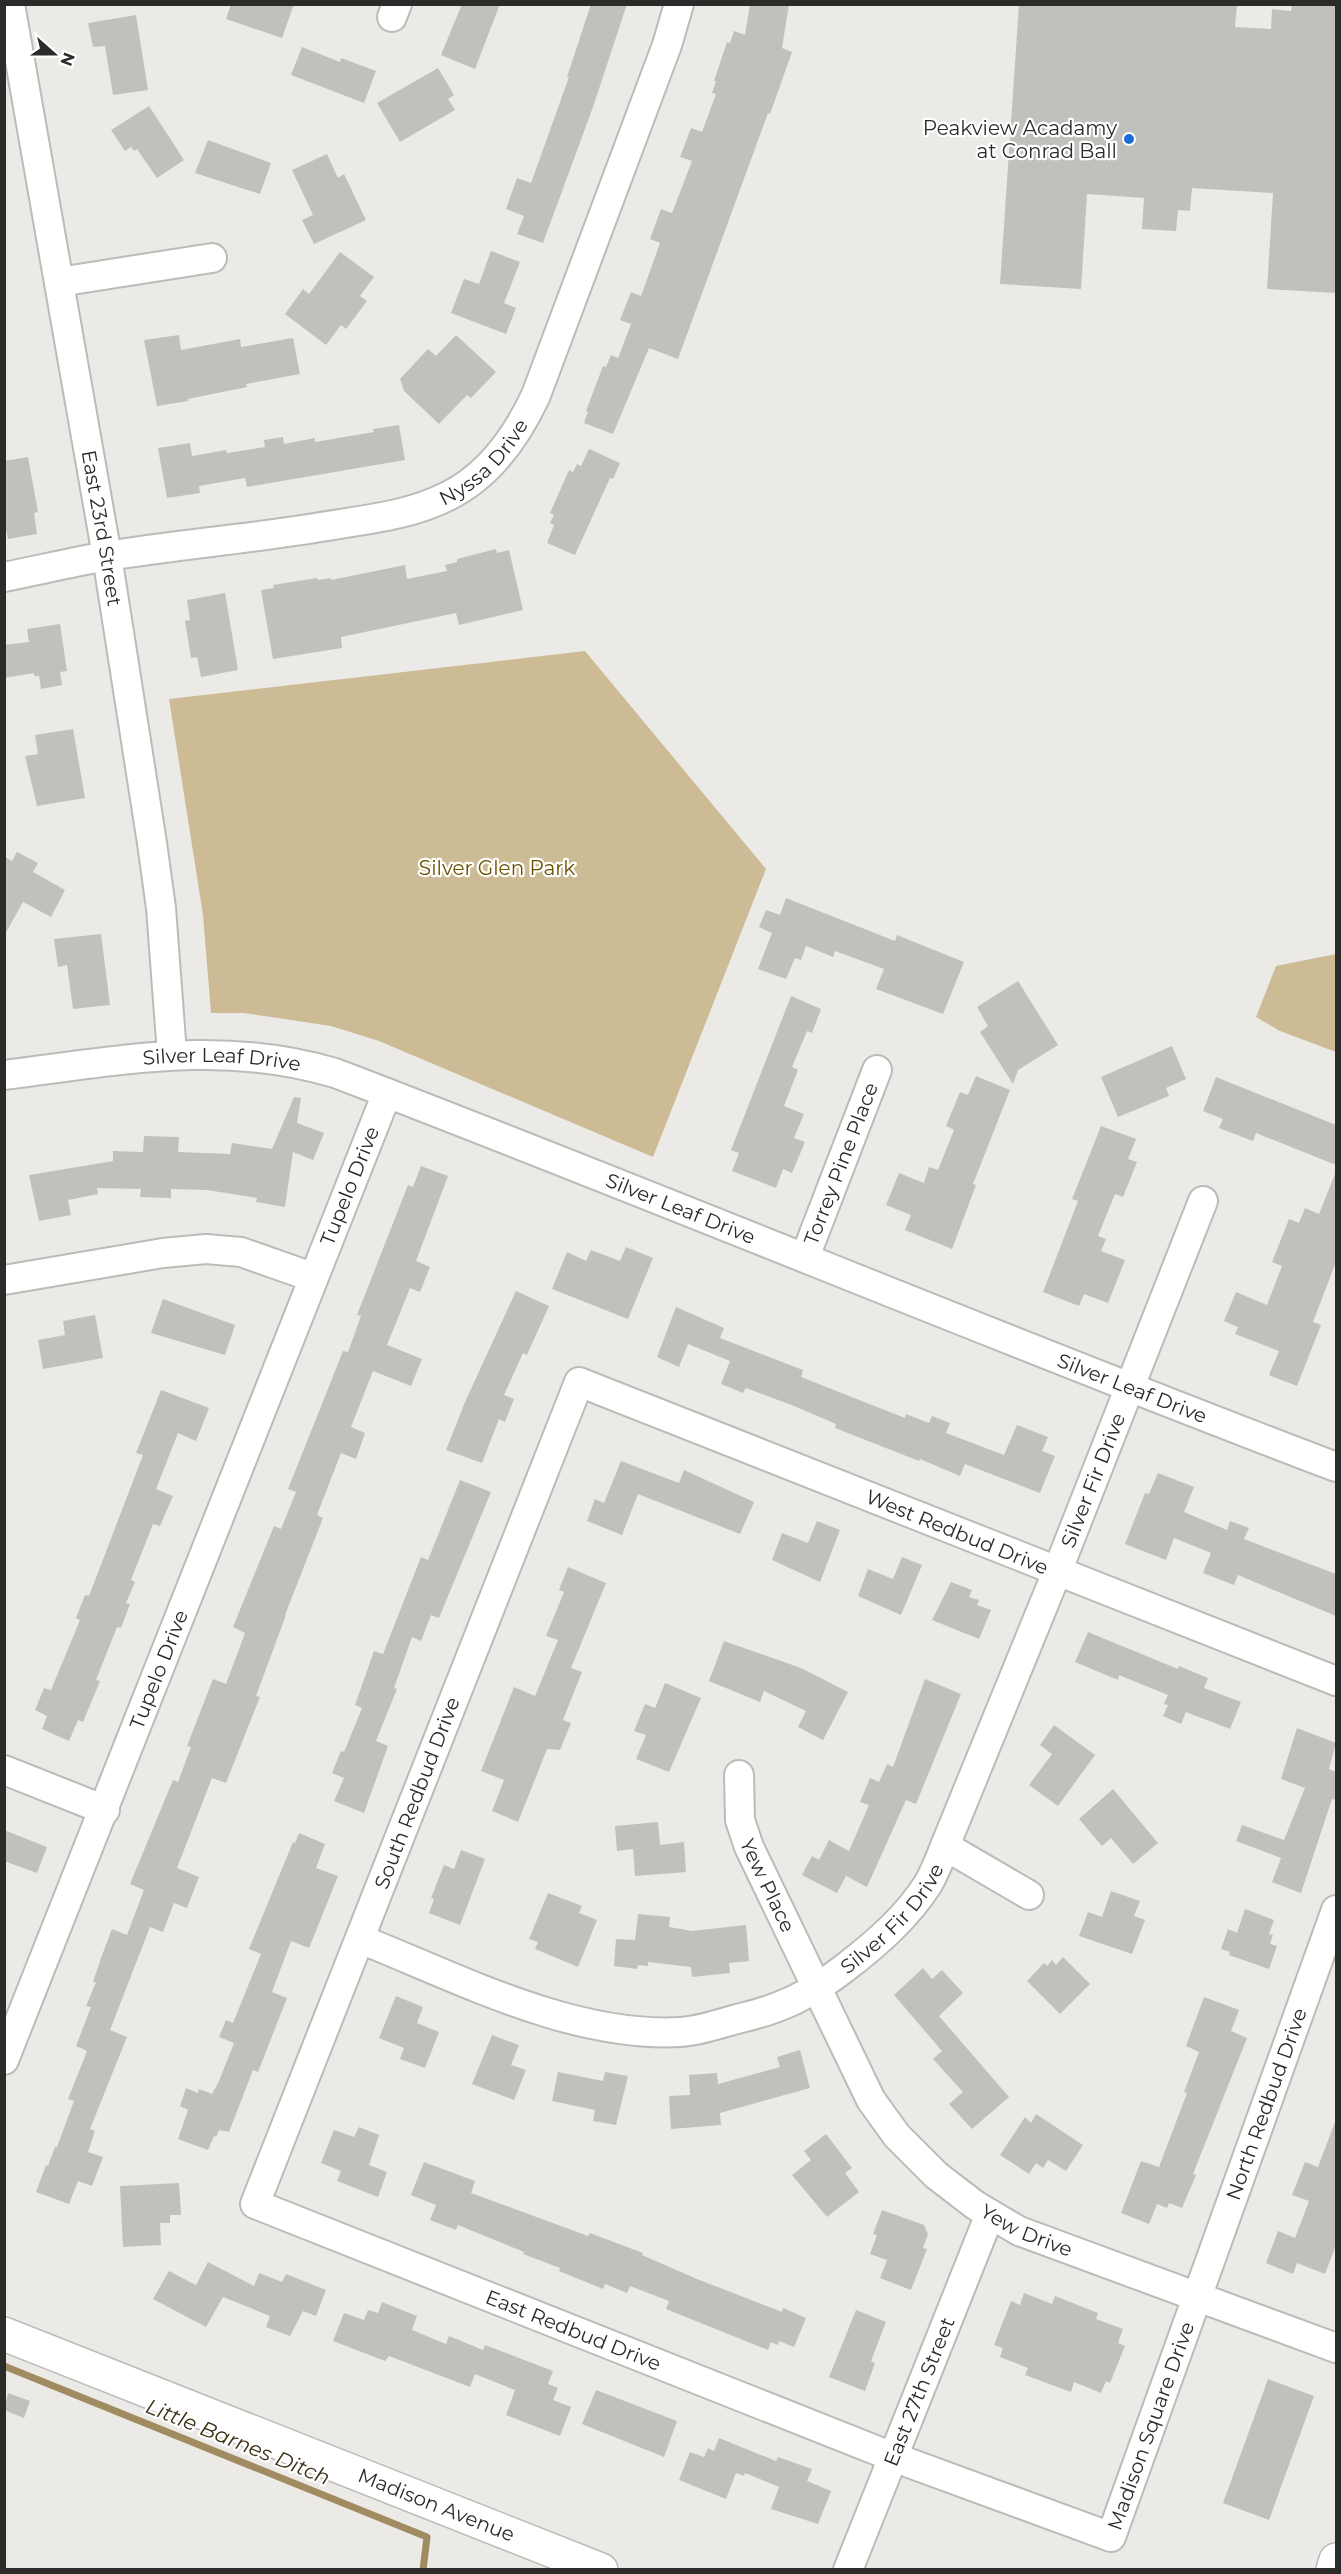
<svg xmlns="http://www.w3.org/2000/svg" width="1341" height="2574" font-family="Montserrat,sans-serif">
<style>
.green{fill:#cdbb95}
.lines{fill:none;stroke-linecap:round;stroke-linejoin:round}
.stream{stroke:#a18c62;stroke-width:7}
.building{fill:#c2c0bd}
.minor-casing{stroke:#bcbbb8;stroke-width:32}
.secondary-casing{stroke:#bcbbb8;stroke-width:36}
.minor{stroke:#fff;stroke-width:28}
.secondary{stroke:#fff;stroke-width:33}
.poi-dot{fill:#1d6dd8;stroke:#fff;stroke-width:2}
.labels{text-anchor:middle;stroke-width:4.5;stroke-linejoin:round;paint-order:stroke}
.poi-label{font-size:20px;fill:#2c2b2a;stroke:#fff;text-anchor:end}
.street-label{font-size:20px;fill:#2c2b2a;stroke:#fff}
.park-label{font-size:20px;fill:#6c5001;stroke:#fff}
.water-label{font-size:21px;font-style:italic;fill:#3c2f14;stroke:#fff}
</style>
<rect width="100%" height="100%" fill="#eceae7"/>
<path class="green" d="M 585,651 L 766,869 L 653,1157 L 379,1041 L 331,1026 L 244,1013 L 211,1013 L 203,915 L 169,699 Z
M 1336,954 L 1336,1052 L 1280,1031 L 1256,1017 L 1276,966 Z"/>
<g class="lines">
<path class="stream" d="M 4,2366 L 427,2537 L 423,2570"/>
</g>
<path class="building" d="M 231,4 L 294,4 L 282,38 L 226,19 Z
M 462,4 L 500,4 L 475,69 L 441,55 Z
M 591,4 L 627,4 L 593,107 L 543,243 L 517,234 L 524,216 L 506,209 L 517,178 L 531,183 L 569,77 L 567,77 Z
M 750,4 L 789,4 L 782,48 L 792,52 L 770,114 L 768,113 L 678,359 L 649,348 L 613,434 L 584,423 L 588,412 L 586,411 L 603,366 L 606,367 L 611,355 L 618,358 L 631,324 L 620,320 L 631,292 L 641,296 L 660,243 L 650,239 L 661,209 L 672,213 L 692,161 L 680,157 L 691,128 L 702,132 L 716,94 L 712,93 L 716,81 L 714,81 L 727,42 L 730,43 L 734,31 L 745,35 Z
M 1019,4 L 1237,4 L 1235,27 L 1271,29 L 1272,9 L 1291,11 L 1292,4 L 1336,4 L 1336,293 L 1267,289 L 1273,193 L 1192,188 L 1190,211 L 1178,210 L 1176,231 L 1142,229 L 1144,198 L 1087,194 L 1081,289 L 1000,284 Z
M 136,15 L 148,90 L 113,95 L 105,46 L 93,47 L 88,23 Z
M 302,47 L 340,62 L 341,58 L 376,71 L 364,103 L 291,75 Z
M 438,68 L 454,95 L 448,99 L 455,110 L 400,142 L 377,103 Z
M 149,106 L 184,160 L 157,178 L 137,149 L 134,151 L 131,147 L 125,151 L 111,130 Z
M 208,140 L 271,163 L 260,194 L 195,173 Z
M 327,154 L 338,178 L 344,174 L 366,220 L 314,244 L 302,220 L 313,215 L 292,170 Z
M 491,251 L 520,262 L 504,303 L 516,308 L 506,334 L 451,313 L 464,279 L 479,284 Z
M 340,252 L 374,277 L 360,296 L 367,301 L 346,329 L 341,325 L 326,345 L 285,314 L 303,289 L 309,294 Z
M 179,335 L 181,350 L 240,339 L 241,347 L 293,338 L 300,374 L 246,384 L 247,387 L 188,399 L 188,401 L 157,406 L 144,340 Z
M 456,335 L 496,372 L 471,398 L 467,395 L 439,424 L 404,391 L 400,379 L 428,349 L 436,356 Z
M 399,425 L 405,460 L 247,487 L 245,478 L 199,486 L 200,493 L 167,498 L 158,448 L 190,443 L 192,456 L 226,450 L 227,453 L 265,447 L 264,440 L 283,437 L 284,444 L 315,438 L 315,442 L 374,432 L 373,429 Z
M 589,449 L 620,463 L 613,479 L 610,478 L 575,555 L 547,543 L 554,525 L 550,523 L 554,515 L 550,513 L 569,470 L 573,472 L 577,464 L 581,466 Z
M 28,457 L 38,512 L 34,513 L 37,534 L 8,539 L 4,520 L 4,461 Z
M 496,549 L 497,553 L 509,550 L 523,610 L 459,625 L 456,613 L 341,637 L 342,648 L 273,659 L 261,590 L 274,588 L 273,585 L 317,578 L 318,580 L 331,578 L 331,580 L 405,565 L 407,579 L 447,571 L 445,565 L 457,562 L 457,559 Z
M 225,593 L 238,670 L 201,677 L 197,657 L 191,658 L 185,621 L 190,620 L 187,600 Z
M 60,624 L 67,671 L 60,672 L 62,685 L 41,689 L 39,676 L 34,676 L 34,673 L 4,678 L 4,645 L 29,642 L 27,629 Z
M 73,729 L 85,798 L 37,806 L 25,756 L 38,754 L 35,735 Z
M 17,852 L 38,863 L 33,872 L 65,890 L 51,917 L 23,902 L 4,936 L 4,856 L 12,861 Z
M 786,898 L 895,941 L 897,935 L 964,962 L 943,1014 L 876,989 L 884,969 L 835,951 L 833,957 L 806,946 L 801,960 L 795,958 L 786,979 L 758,969 L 772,933 L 759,927 L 766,910 L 780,915 Z
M 101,934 L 110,1005 L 73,1009 L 67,965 L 58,967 L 54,939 Z
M 1018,981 L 1058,1045 L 1018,1070 L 1013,1084 L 980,1032 L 988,1026 L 977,1007 Z
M 791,996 L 821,1009 L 812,1033 L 807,1031 L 792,1067 L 798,1070 L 784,1106 L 804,1114 L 794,1138 L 805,1142 L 792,1173 L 783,1169 L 776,1188 L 732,1171 L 739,1153 L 731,1150 Z
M 1172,1046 L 1186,1079 L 1166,1088 L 1169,1096 L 1118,1117 L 1101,1077 Z
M 976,1076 L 1010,1090 L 973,1184 L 976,1185 L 952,1249 L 905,1230 L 911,1215 L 886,1205 L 899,1173 L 924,1183 L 929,1167 L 938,1170 L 954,1130 L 946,1126 L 960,1092 L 968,1095 Z
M 1216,1077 L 1336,1125 L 1336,1165 L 1256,1133 L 1253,1141 L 1219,1128 L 1223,1119 L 1203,1111 Z
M 294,1097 L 301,1098 L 297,1123 L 324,1133 L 313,1160 L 293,1152 L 285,1207 L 256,1202 L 257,1198 L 207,1190 L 171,1189 L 171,1198 L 140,1197 L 141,1189 L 97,1188 L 98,1194 L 68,1200 L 71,1215 L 39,1221 L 29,1175 L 113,1161 L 113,1151 L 143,1152 L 144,1136 L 179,1137 L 178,1152 L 230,1154 L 232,1143 L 272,1149 Z
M 1101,1126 L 1136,1139 L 1128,1159 L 1137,1162 L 1123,1197 L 1115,1194 L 1098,1236 L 1106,1239 L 1101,1251 L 1125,1260 L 1108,1303 L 1084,1294 L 1079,1306 L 1043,1292 L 1078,1201 L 1072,1199 Z
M 421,1166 L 448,1176 L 416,1261 L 430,1267 L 420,1292 L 410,1288 L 387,1345 L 422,1359 L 411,1386 L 373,1371 L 351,1427 L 365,1433 L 356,1459 L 341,1453 L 317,1515 L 323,1518 L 285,1615 L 286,1615 L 256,1696 L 260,1697 L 226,1783 L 212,1778 L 177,1868 L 199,1877 L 187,1908 L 174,1903 L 163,1932 L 150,1927 L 110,2030 L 127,2037 L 90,2129 L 95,2131 L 88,2152 L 103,2157 L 92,2186 L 78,2181 L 69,2204 L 36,2192 L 46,2165 L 48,2166 L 55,2147 L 57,2147 L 74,2101 L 68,2099 L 87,2051 L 76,2046 L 91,2007 L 86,2006 L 96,1982 L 93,1982 L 101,1958 L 112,1929 L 127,1935 L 144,1890 L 130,1884 L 173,1780 L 178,1782 L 191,1747 L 187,1746 L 213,1679 L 226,1684 L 245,1633 L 233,1627 L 274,1526 L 281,1529 L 296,1492 L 288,1489 L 343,1351 L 348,1352 L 361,1316 L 357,1315 L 408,1185 L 413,1187 Z
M 1335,1174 L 1336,1262 L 1313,1322 L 1321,1325 L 1297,1386 L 1269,1375 L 1279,1351 L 1235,1334 L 1238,1327 L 1224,1321 L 1236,1292 L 1267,1305 L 1282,1266 L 1272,1262 L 1289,1219 L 1299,1223 L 1305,1208 L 1319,1214 Z
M 626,1247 L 653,1258 L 628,1319 L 552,1289 L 567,1252 L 586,1261 L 591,1250 L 620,1261 Z
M 516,1291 L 549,1306 L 527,1355 L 523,1353 L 504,1395 L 514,1399 L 505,1422 L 499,1419 L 482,1463 L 446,1450 L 465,1402 Z
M 163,1299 L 235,1325 L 225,1355 L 151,1333 Z
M 676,1307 L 724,1328 L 720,1338 L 803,1370 L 801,1377 L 905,1418 L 906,1414 L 929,1423 L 932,1416 L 950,1423 L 946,1433 L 1004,1455 L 1017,1425 L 1048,1437 L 1042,1451 L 1055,1456 L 1040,1493 L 965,1464 L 960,1476 L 920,1459 L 919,1461 L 835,1428 L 836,1424 L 794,1406 L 746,1388 L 743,1393 L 721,1384 L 730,1361 L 688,1344 L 679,1367 L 657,1357 Z
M 95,1315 L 103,1358 L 43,1369 L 38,1340 L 65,1335 L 63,1321 Z
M 161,1390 L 209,1408 L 196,1441 L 178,1433 L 156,1489 L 173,1496 L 160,1526 L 153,1524 L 131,1580 L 135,1582 L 126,1603 L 130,1604 L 121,1628 L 117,1627 L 96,1680 L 100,1681 L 83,1722 L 78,1720 L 69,1741 L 42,1729 L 47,1716 L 35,1710 L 44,1688 L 51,1690 L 80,1620 L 76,1618 L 85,1595 L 89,1596 L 143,1455 L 136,1453 Z
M 621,1461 L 679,1483 L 684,1470 L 754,1502 L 740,1534 L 638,1494 L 622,1535 L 587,1521 L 595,1499 L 604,1503 Z
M 1158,1473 L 1194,1487 L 1184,1512 L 1227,1530 L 1230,1521 L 1249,1528 L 1244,1539 L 1336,1574 L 1336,1616 L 1238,1575 L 1234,1585 L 1203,1573 L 1211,1553 L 1174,1538 L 1166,1560 L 1125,1544 L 1145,1493 L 1149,1494 Z
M 460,1480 L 491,1492 L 439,1618 L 431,1615 L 421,1641 L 412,1637 L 394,1688 L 397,1689 L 376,1741 L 388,1746 L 364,1813 L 334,1801 L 344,1778 L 332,1773 L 341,1751 L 344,1752 L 362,1708 L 355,1705 L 374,1651 L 383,1654 L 421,1557 L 428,1560 Z
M 817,1521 L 840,1530 L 820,1582 L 772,1560 L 782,1533 L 808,1543 Z
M 902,1557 L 922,1565 L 901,1615 L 858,1596 L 868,1569 L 893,1579 Z
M 568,1567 L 606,1583 L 571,1668 L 582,1672 L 563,1720 L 571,1723 L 560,1750 L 547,1749 L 518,1822 L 492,1811 L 504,1780 L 481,1771 L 514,1687 L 535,1696 L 558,1640 L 546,1636 L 564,1592 L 559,1590 Z
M 951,1582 L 972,1590 L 969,1597 L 979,1600 L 977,1605 L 991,1610 L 979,1639 L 932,1620 Z
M 1088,1632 L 1178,1669 L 1179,1666 L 1208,1678 L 1204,1688 L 1241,1702 L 1230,1729 L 1186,1712 L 1181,1724 L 1163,1716 L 1168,1705 L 1164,1704 L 1168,1695 L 1119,1675 L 1118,1680 L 1075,1662 Z
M 724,1641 L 801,1668 L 848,1692 L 823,1740 L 798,1727 L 806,1711 L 764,1691 L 760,1702 L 709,1681 Z
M 925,1679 L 961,1694 L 916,1804 L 906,1800 L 867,1887 L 846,1876 L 837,1893 L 802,1875 L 812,1856 L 819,1860 L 829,1840 L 849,1851 L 869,1805 L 860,1802 L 870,1778 L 879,1782 L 887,1764 L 893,1767 Z
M 665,1683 L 701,1698 L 669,1772 L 636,1759 L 646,1735 L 634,1731 L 645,1704 L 655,1708 Z
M 1054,1725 L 1095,1755 L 1058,1806 L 1029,1785 L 1052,1754 L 1040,1745 Z
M 1297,1728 L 1336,1743 L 1329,1769 L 1336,1772 L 1336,1800 L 1332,1799 L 1301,1893 L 1272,1882 L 1281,1858 L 1236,1841 L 1242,1825 L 1284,1840 L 1305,1788 L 1281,1779 Z
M 1113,1789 L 1158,1843 L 1133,1864 L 1111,1838 L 1102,1846 L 1079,1819 Z
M 658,1822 L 660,1845 L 684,1842 L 686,1872 L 635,1876 L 633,1849 L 617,1851 L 615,1826 Z
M 4,1830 L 47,1847 L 37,1873 L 4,1861 Z
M 299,1833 L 325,1844 L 316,1868 L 338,1876 L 309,1948 L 291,1941 L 272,1992 L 287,1998 L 258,2072 L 253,2070 L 229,2132 L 219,2130 L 216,2137 L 214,2136 L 208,2150 L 178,2139 L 188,2110 L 180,2106 L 186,2088 L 198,2093 L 199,2089 L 212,2094 L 219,2081 L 234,2043 L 219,2037 L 226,2020 L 233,2023 L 261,1954 L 249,1949 L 293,1842 L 295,1843 Z
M 461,1850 L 485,1859 L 460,1925 L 429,1913 L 434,1899 L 431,1898 L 444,1865 L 454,1869 Z
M 1111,1891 L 1140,1901 L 1134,1916 L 1145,1920 L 1132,1954 L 1079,1936 L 1088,1912 L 1102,1917 Z
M 548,1893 L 582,1906 L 579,1913 L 597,1920 L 578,1967 L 535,1949 L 538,1942 L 529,1939 Z
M 1245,1909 L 1274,1920 L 1269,1934 L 1273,1935 L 1270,1944 L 1277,1946 L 1269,1969 L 1229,1955 L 1230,1952 L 1221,1949 L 1228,1929 L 1237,1933 Z
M 638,1914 L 670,1917 L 669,1927 L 692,1931 L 746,1925 L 749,1961 L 729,1963 L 730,1973 L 692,1977 L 691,1967 L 648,1962 L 648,1966 L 638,1965 L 637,1969 L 614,1966 L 616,1939 L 635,1940 Z
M 1063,1957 L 1090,1984 L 1060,2014 L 1027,1981 L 1044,1963 L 1047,1966 L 1052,1960 L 1056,1965 Z
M 923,1968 L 932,1979 L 942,1970 L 963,1993 L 939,2016 L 1009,2097 L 972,2129 L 949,2104 L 963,2092 L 933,2059 L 942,2051 L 894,1995 Z
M 396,1996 L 423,2007 L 417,2023 L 439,2032 L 425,2068 L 400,2059 L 404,2048 L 379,2038 Z
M 1204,1997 L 1239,2010 L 1231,2031 L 1247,2038 L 1193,2174 L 1196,2175 L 1182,2208 L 1169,2203 L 1167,2208 L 1157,2204 L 1149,2224 L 1121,2213 L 1141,2161 L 1159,2167 L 1187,2093 L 1184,2092 L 1199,2052 L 1186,2046 Z
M 492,2035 L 519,2045 L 511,2065 L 526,2070 L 514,2100 L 472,2084 Z
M 800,2050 L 810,2088 L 720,2113 L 721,2125 L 671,2129 L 669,2096 L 690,2095 L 689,2075 L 717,2073 L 718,2084 L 780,2067 L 777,2057 Z
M 558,2072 L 603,2081 L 605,2072 L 628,2076 L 616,2125 L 593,2121 L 595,2110 L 552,2101 Z
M 1036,2114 L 1083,2145 L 1066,2171 L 1048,2160 L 1043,2168 L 1036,2163 L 1029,2174 L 1000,2155 L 1025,2117 L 1031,2123 Z
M 1335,2122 L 1336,2245 L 1325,2274 L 1297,2263 L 1293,2274 L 1266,2263 L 1278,2231 L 1295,2238 L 1309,2201 L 1292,2195 L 1305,2162 L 1318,2167 Z
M 359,2127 L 379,2135 L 369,2165 L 387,2172 L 378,2197 L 337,2181 L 341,2171 L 321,2163 L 334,2130 L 354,2137 Z
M 826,2134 L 852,2168 L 845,2173 L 859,2192 L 827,2217 L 792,2175 L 811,2160 L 804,2151 Z
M 424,2162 L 475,2181 L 471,2193 L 588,2236 L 590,2233 L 643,2253 L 642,2255 L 697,2279 L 782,2312 L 783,2308 L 806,2318 L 794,2347 L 779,2341 L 778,2345 L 771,2342 L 768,2350 L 666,2309 L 669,2301 L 630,2286 L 627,2293 L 605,2284 L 603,2289 L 559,2271 L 560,2268 L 523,2254 L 524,2252 L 458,2225 L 456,2230 L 430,2220 L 436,2205 L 411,2195 Z
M 179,2183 L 181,2215 L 170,2215 L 170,2223 L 160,2223 L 161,2245 L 123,2247 L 120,2186 Z
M 882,2210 L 924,2225 L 928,2234 L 923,2248 L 927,2249 L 911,2290 L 880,2278 L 887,2260 L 870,2254 L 877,2235 L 873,2234 Z
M 208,2262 L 254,2286 L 259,2273 L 282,2282 L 286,2274 L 326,2290 L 316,2316 L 303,2311 L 290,2336 L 266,2327 L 270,2316 L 223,2297 L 206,2327 L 153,2299 L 169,2271 L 196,2285 Z
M 1024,2293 L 1052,2304 L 1055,2296 L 1098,2313 L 1096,2319 L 1123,2329 L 1118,2343 L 1125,2346 L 1110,2383 L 1106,2381 L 1101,2393 L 1074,2382 L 1071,2392 L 1025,2375 L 1028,2368 L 1000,2357 L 1003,2348 L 994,2345 L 1011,2301 L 1020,2305 Z
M 382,2302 L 417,2316 L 412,2330 L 446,2344 L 449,2336 L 483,2350 L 485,2345 L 553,2371 L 548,2384 L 558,2388 L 553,2400 L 571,2407 L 560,2436 L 506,2415 L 515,2390 L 475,2374 L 470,2387 L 389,2356 L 385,2361 L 333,2341 L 344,2313 L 364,2320 L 368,2310 L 378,2313 Z
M 856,2310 L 886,2322 L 871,2361 L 875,2363 L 865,2391 L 829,2377 Z
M 1268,2379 L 1314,2396 L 1269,2520 L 1223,2503 Z
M 596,2390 L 677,2421 L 664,2457 L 582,2424 Z
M 8,2393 L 30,2401 L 24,2418 L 4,2410 Z
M 719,2438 L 776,2461 L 778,2457 L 812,2469 L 807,2481 L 831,2491 L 818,2524 L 771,2509 L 779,2487 L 745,2473 L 744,2476 L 736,2473 L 726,2499 L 679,2480 L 690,2452 L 704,2457 L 708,2448 L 714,2451 Z"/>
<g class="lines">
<defs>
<g id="minor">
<path id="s1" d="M 10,4 L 107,556 L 152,843 L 161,908 L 172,1054"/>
<path d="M 392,17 L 397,4"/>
<path d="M 59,282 L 212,258"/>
<path id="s2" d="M 4,577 C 39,570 73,562 107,556 C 176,545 246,539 315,528 C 360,520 407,517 448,496 C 490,475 517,436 536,395 L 667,45 L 679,4"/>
<path id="s3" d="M 4,1075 C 120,1061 220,1039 335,1073 C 670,1201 1001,1340 1336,1467"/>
<path id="s4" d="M 805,1257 L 877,1070"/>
<path d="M 4,1280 L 163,1253 L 206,1249 L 241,1252 L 312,1277"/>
<path id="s5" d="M 1336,1681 L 579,1382 L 255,2204 L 893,2457 L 1111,2537 L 1336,1910"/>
<path d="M 4,1770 L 105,1810"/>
<path id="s6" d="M 739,1775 L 740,1820 L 749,1847 L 871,2100 L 897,2136 L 936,2175 L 975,2205 L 1019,2231 L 1336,2348"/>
<path d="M 945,1846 L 1029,1895"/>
<path id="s7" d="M 360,1939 C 458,1978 572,2038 680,2032 C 700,2031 718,2024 737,2019 C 781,2009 810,1995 846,1967 C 877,1943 907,1917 928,1884 C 935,1872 940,1859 945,1846 L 1057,1572 L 1203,1201"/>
<path id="s8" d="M 4,2060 C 134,1738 257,1414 387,1093"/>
<path id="s9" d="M 848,2570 L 990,2214"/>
</g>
<g id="secondary">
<path id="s10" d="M 4,2334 L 601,2570"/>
<path d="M 1333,2570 L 1336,2560"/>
</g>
</defs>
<use href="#minor" class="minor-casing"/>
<use href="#secondary" class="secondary-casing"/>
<use href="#minor" class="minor"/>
<use href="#secondary" class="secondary"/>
</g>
<circle class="poi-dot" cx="1129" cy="139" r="6"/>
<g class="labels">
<g class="poi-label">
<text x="1117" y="135">Peakview Acadamy<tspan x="1117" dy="23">at Conrad Ball</tspan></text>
</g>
<g class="street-label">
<text dy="7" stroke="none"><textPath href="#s2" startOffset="502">Nyssa Drive</textPath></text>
<text dy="7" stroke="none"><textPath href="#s1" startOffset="532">East 23rd Street</textPath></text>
<text dy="7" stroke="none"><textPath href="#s3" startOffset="219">Silver Leaf Drive</textPath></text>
<text dy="7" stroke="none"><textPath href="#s4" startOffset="100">Torrey Pine Place</textPath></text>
<text dy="7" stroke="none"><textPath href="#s8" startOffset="940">Tupelo Drive</textPath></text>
<text dy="7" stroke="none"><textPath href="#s3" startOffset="705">Silver Leaf Drive</textPath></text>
<text dy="7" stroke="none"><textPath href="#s3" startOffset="1191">Silver Leaf Drive</textPath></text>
<text dy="7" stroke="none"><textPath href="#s7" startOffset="1070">Silver Fir Drive</textPath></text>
<text transform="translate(957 1532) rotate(22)" y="7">West Redbud Drive</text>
<text dy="7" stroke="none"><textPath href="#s8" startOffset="420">Tupelo Drive</textPath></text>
<text transform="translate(417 1793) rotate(-69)" y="7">South Redbud Drive</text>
<text dy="7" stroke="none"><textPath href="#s6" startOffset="116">Yew Place</textPath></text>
<text dy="7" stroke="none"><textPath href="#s7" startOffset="584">Silver Fir Drive</textPath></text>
<text dy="7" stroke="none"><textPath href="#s5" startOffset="3076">North Redbud Drive</textPath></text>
<text dy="7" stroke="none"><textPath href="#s6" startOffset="561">Yew Drive</textPath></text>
<text dy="7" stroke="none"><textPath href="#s5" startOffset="2040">East Redbud Drive</textPath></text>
<text dy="7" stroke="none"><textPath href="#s9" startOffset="192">East 27th Street</textPath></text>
<text dy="7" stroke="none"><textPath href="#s5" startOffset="2734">Madison Square Drive</textPath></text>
<text dy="7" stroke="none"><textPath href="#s10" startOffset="465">Madison Avenue</textPath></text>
</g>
<g class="park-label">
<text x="497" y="875">Silver Glen Park</text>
</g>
<g class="water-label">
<text transform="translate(238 2442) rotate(22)" y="7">Little Barnes Ditch</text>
</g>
</g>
<rect width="1341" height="2574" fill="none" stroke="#2c2b2a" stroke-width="12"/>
<g transform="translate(54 54) rotate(111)" stroke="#ffffff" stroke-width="4.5" paint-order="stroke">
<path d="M0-4.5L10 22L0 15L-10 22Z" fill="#2c2b2a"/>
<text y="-9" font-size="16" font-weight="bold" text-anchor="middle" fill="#2c2b2a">N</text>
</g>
</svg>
